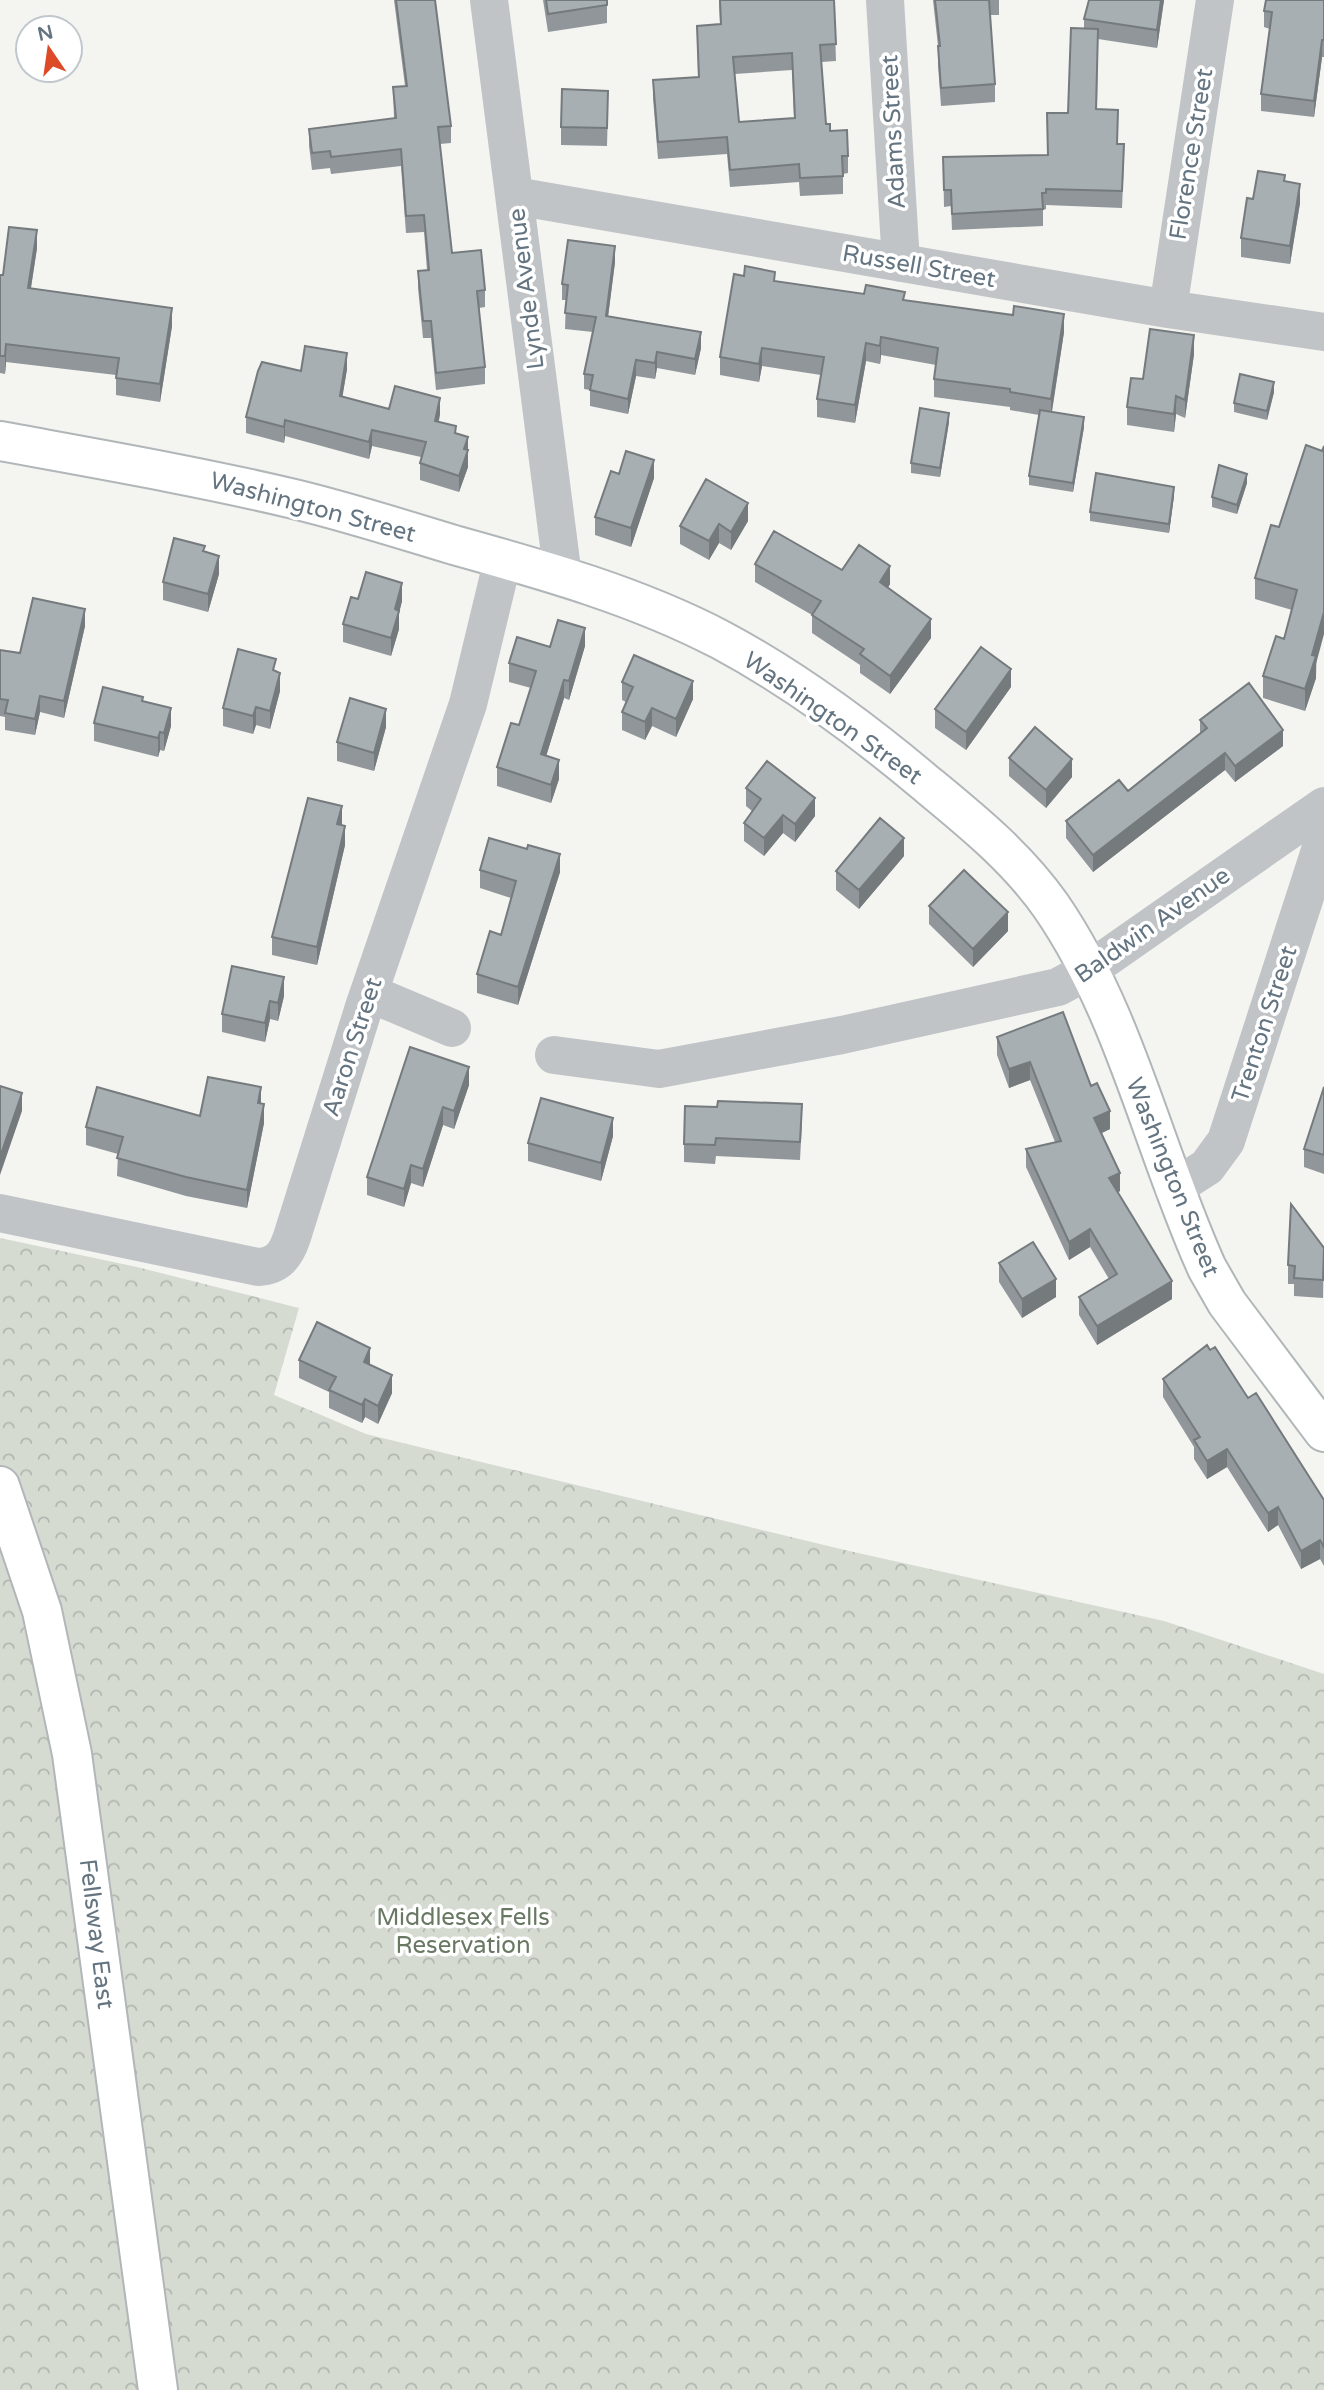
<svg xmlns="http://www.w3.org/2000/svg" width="1324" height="2390" font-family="'Varela Round',sans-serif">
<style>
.park{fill:url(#park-crowns)}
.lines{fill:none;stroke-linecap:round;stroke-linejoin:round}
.major-casing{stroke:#b1b6b9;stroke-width:42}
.minor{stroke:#c0c4c7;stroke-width:38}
.major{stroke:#fff;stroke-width:38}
.wall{fill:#90969a;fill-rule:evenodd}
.shaded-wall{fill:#757a7d}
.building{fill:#a7afb3;stroke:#757a7d;stroke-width:2;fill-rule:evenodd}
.labels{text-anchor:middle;stroke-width:7;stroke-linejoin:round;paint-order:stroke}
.street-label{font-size:24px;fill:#647581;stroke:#fff}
.park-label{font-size:24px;fill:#687863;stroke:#fff}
</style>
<defs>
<pattern id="park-crowns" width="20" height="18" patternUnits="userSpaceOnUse" patternTransform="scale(1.75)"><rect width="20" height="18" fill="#d6dbd2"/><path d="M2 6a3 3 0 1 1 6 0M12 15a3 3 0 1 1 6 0" fill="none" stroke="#b1b6b0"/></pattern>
</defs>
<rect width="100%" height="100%" fill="#f4f4f1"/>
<path class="park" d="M 0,1238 L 137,1267 L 299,1308 L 274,1395 L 366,1434 L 849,1551 L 1164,1621 L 1324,1674 L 1324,2390 L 0,2390 Z"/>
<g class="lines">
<defs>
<path id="major" d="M 0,441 C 98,459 197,476 294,499 C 348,512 401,529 454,545 C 544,570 637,596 721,640 C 792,678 860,728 922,780 C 968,818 1016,856 1051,906 C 1126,1015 1153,1149 1207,1268 L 1227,1303 L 1324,1432
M 0,1486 L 42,1611 L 72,1754 L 158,2390"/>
</defs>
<use href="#major" class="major-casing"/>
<path class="minor" d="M 489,0 L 563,577
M 885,0 L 901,263
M 515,196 L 1168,309 L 1324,332
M 1168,309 L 1215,0
M 369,993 L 452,1028
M 554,1055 L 659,1069 L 842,1035 L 1058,987 L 1089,970 L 1324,806
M 1174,1188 L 1207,1167 L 1226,1141 L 1324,838
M 0,1213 L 258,1267 C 278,1266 286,1255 292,1237 L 364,1007 L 468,704 L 503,559"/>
<use href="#major" class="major"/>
</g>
<path class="wall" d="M 394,0 L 435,0 L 451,126 L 451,143 L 440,144 L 452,253 L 485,290 L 485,307 L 479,308 L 485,367 L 485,384 L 436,390 L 431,338 L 423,338 L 418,288 L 418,271 L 427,270 L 424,232 L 406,233 L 401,166 L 331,174 L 330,168 L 312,170 L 309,146 L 309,129 L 394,118 L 393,87 L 405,86 Z
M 543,0 L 607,0 L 607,23 L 548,32 Z
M 719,0 L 834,0 L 836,61 L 821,62 L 826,124 L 848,156 L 848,173 L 843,174 L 843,194 L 800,196 L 799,182 L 730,187 L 727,154 L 658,159 L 653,98 L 653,80 L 698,77 L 697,26 L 720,24 ZM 792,70 L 794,118 L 739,122 L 735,74 Z
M 933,0 L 999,0 L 999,15 L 990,15 L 995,84 L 995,102 L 941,106 L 938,65 L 938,46 Z
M 1164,0 L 1157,48 L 1098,39 L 1097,109 L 1118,144 L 1124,160 L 1122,208 L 1046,205 L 1046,209 L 1043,210 L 1043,226 L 952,230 L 951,206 L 944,207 L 943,157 L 1048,155 L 1047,113 L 1068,113 L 1084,29 L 1084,19 Z
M 1324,0 L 1324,57 L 1322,57 L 1314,117 L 1261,111 L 1261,94 L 1270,29 L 1264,27 L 1264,11 Z
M 608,109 L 607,146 L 561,145 L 561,127 Z
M 1285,182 L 1300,203 L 1290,264 L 1241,257 L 1241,238 L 1253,199 Z
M 37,248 L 31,288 L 172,326 L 160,402 L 116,395 L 116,375 L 6,362 L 5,374 L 0,373 L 0,275 L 3,275 Z
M 615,262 L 608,317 L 701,348 L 695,375 L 657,368 L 655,379 L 636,376 L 628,414 L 590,406 L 590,390 L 584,389 L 584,374 L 593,332 L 565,329 L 566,300 L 562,300 L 562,284 Z
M 775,281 L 905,301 L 1064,332 L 1052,412 L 1084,427 L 1073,492 L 1029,485 L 1029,476 L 1039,415 L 1010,410 L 1010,407 L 934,397 L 934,379 L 936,365 L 881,355 L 880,364 L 866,361 L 855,423 L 817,417 L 817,399 L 821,375 L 762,366 L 759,382 L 720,375 L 720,357 Z
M 1194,354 L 1185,418 L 1176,414 L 1174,432 L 1127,425 L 1127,407 L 1143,379 Z
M 347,369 L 342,397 L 389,409 L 440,414 L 439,421 L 456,434 L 468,437 L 468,467 L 459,492 L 420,480 L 420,463 L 421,457 L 372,446 L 369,459 L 285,436 L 284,443 L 246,433 L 246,417 L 301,371 Z
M 1274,392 L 1267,420 L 1234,412 L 1234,403 Z
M 949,422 L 940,477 L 911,473 L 911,463 Z
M 1322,451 L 1316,678 L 1305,711 L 1263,698 L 1263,676 L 1284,639 L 1292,610 L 1255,599 L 1255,578 L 1279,527 Z
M 619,474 L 654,478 L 631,547 L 595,535 L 595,517 Z
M 1247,483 L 1237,514 L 1212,507 L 1212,497 Z
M 1174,496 L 1169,533 L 1090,521 L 1090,512 Z
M 748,521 L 731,550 L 719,543 L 709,560 L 680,544 L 680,526 Z
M 205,552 L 219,574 L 208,612 L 163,600 L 163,582 Z
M 755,564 L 842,570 L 890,584 L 888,588 L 931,638 L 890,694 L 860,673 L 860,665 L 812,633 L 812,615 L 755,582 Z
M 358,599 L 402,601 L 399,613 L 399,629 L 391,656 L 343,642 L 343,624 Z
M 85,626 L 64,718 L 40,712 L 35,735 L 5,730 L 5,717 L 0,716 L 0,650 L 20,653 Z
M 585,646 L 569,700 L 564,698 L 546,756 L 559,779 L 551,803 L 497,786 L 497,767 L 519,725 L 531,688 L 509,682 L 509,663 L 550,647 Z
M 276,671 L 280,691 L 270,729 L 256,725 L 253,734 L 223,726 L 223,708 Z
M 622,682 L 693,699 L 676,737 L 652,726 L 645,740 L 622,730 L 622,712 L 626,702 L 622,700 Z
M 1011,687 L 966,750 L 935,728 L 935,709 Z
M 143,701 L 171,726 L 164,751 L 160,750 L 158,757 L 94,741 L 94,723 Z
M 1200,720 L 1283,746 L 1235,782 L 1225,770 L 1093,872 L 1066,838 L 1066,821 L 1128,791 L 1200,733 Z
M 386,727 L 374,771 L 337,761 L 337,742 Z
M 1009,758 L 1072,777 L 1046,808 L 1009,776 Z
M 746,788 L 815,816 L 795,842 L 783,833 L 764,856 L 744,841 L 744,823 L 752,811 L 746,806 Z
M 341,825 L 345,845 L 317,965 L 272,955 L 272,937 Z
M 904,856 L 859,909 L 836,890 L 836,871 Z
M 480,870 L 560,872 L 518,1005 L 477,993 L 477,974 L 501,935 L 511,898 L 480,888 Z
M 929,906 L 1008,931 L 973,967 L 929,924 Z
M 284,996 L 278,1021 L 270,1019 L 265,1042 L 222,1032 L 222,1014 Z
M 997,1037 L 1091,1086 L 1110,1129 L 1101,1133 L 1120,1191 L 1118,1192 L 1172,1299 L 1097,1345 L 1079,1315 L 1079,1297 L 1109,1279 L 1090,1247 L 1069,1260 L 1026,1167 L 1026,1149 L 1055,1142 L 1030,1080 L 1009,1088 L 997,1055 Z
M 410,1047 L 469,1085 L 454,1129 L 443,1125 L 423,1187 L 411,1183 L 404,1207 L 367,1195 L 367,1177 Z
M 1324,1087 L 1324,1174 L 1304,1167 L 1304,1149 Z
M 261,1104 L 264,1123 L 247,1208 L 186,1196 L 117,1176 L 118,1154 L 86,1145 L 86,1127 L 200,1116 Z
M 802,1122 L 800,1160 L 716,1156 L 715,1164 L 684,1162 L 684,1144 Z
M 613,1136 L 601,1181 L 528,1161 L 528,1143 Z
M 1324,1248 L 1323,1298 L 1294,1296 L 1294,1284 L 1288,1284 L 1288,1265 Z
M 999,1263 L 1056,1297 L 1022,1318 L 999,1282 Z
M 299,1360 L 370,1365 L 392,1393 L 378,1424 L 365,1417 L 362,1423 L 329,1408 L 329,1392 L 299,1378 Z
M 1163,1379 L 1248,1398 L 1324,1500 L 1324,1566 L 1320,1559 L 1301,1569 L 1278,1525 L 1268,1532 L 1227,1467 L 1207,1479 L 1194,1459 L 1194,1447 L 1163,1397 Z"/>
<path class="shaded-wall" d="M 1161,0 L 1164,0 L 1157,48 L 1157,30 Z
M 1322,40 L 1322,57 L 1314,117 L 1314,101 Z
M 1300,184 L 1300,203 L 1290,264 L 1290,246 Z
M 37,230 L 37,248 L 28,306 L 28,288 Z
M 615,246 L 615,262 L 606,332 L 606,316 Z
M 172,308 L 172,326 L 160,402 L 160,384 Z
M 1064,314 L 1064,332 L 1051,416 L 1051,399 Z
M 701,332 L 701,348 L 695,375 L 695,359 Z
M 1194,335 L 1194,354 L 1185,418 L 1185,400 Z
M 881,337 L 881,355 L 880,364 L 880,346 Z
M 866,343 L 866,361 L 855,423 L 855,405 Z
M 6,344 L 6,362 L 5,374 L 5,356 Z
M 762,348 L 762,366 L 759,382 L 759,364 Z
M 657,352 L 657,368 L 655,379 L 655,363 Z
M 347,353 L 347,369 L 340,412 L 340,396 Z
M 636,360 L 636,376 L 628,414 L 628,399 Z
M 1274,382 L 1274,392 L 1267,420 L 1267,411 Z
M 1176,396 L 1176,414 L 1174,432 L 1174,414 Z
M 440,398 L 440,414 L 435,437 L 435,421 Z
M 949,413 L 949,422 L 940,477 L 940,468 Z
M 1084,417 L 1084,427 L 1073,492 L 1073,483 Z
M 285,420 L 285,436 L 284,443 L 284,427 Z
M 372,430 L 372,446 L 369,459 L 369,442 Z
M 468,437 L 468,467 L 459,492 L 459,476 L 464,449 Z
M 654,460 L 654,478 L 631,547 L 631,528 Z
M 1247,474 L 1247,483 L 1237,514 L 1237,505 Z
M 1174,487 L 1174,496 L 1169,533 L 1169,524 Z
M 748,503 L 748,521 L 731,550 L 731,532 Z
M 719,524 L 719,543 L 709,560 L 709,541 Z
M 219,556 L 219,574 L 208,612 L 208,594 Z
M 890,566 L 890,584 L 880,600 L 880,582 Z
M 402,583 L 402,601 L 399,613 L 399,629 L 391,656 L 391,638 L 395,609 Z
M 85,609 L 85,626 L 64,718 L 64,701 Z
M 1324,612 L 1324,634 L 1316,664 L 1316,678 L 1305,711 L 1305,689 L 1312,655 Z
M 931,619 L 931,638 L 890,694 L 890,676 Z
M 585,628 L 585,646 L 569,700 L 569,681 Z
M 1011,669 L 1011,687 L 966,750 L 966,732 Z
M 280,673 L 280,691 L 270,729 L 270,711 Z
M 564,680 L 564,698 L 541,773 L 541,754 Z
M 693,681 L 693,699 L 676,737 L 676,719 Z
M 40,696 L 40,712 L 35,735 L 35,719 Z
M 256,707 L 256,725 L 253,734 L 253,716 Z
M 171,708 L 171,726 L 164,751 L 164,733 Z
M 652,708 L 652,726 L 645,740 L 645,722 Z
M 386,709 L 386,727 L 374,771 L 374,753 Z
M 1283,730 L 1283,746 L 1235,782 L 1235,766 Z
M 160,732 L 160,750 L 158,757 L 158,738 Z
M 1225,753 L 1225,770 L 1093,872 L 1093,855 Z
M 1072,759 L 1072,777 L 1046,808 L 1046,790 Z
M 559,760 L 559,779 L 551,803 L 551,785 Z
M 815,798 L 815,816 L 795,842 L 795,824 Z
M 342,806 L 342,825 L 337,843 L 337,824 Z
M 783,815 L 783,833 L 764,856 L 764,838 Z
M 345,826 L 345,845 L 317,965 L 317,947 Z
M 904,838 L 904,856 L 859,909 L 859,890 Z
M 560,854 L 560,872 L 518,1005 L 518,987 Z
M 1008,912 L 1008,931 L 973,967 L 973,949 Z
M 284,977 L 284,996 L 278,1021 L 278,1003 Z
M 270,1001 L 270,1019 L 265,1042 L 265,1023 Z
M 1030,1062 L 1030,1080 L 1009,1088 L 1009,1069 Z
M 469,1067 L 469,1085 L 454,1129 L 454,1111 Z
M 261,1087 L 261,1106 L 258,1103 Z
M 22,1093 L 22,1111 L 0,1175 L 0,1157 Z
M 264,1104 L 264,1123 L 247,1208 L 247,1190 Z
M 443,1107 L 443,1125 L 423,1187 L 423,1169 Z
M 1110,1111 L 1110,1129 L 1094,1137 L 1094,1118 Z
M 613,1118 L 613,1136 L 601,1181 L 601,1163 Z
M 411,1165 L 411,1183 L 404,1207 L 404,1189 Z
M 1120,1173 L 1120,1191 L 1109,1197 L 1109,1178 Z
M 1090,1229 L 1090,1247 L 1069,1260 L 1069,1242 Z
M 1056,1279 L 1056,1297 L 1022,1318 L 1022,1299 Z
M 1172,1281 L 1172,1299 L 1097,1345 L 1097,1326 Z
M 370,1348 L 370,1366 L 364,1362 Z
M 392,1375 L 392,1393 L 378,1424 L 378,1406 Z
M 365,1399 L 365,1417 L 362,1423 L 362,1405 Z
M 1227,1449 L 1227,1467 L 1207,1479 L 1207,1461 Z
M 1278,1507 L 1278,1525 L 1268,1532 L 1268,1513 Z
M 1320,1540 L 1320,1559 L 1301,1569 L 1301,1551 Z"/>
<path class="building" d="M 396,0 L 435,0 L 451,126 L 438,127 L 452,253 L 481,250 L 485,290 L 477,291 L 485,367 L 436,373 L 431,321 L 423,321 L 418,271 L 429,270 L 424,215 L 406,216 L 401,149 L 331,157 L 330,151 L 312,153 L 309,129 L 396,118 L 393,87 L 407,86 Z
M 546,0 L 607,0 L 607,5 L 548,14 Z
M 720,0 L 834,0 L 836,44 L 820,45 L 826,124 L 830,124 L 830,131 L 847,130 L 848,156 L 842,156 L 843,176 L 800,178 L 799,164 L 730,170 L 727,137 L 658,142 L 653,80 L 699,77 L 697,26 L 721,24 ZM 792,53 L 795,118 L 739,122 L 733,57 Z
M 935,0 L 989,0 L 995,84 L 941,88 L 938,46 L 940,46 Z
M 1089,0 L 1161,0 L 1157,30 L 1084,19 Z
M 1266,0 L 1324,0 L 1324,40 L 1322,40 L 1314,101 L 1261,94 L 1272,12 L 1264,11 Z
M 1071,28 L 1098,29 L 1096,109 L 1118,110 L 1117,144 L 1124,144 L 1122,191 L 1046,189 L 1046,193 L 1042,193 L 1043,209 L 952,214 L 951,190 L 944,190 L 943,157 L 1048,155 L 1047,113 L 1068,113 Z
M 562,89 L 608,91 L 607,128 L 561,127 Z
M 1258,171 L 1285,175 L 1284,181 L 1300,184 L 1290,246 L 1241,238 L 1247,198 L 1253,199 Z
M 9,227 L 37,230 L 28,288 L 172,308 L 160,384 L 116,378 L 119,358 L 6,344 L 5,356 L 0,356 L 0,275 L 3,275 Z
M 568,240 L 615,246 L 606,316 L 701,332 L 695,359 L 657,352 L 655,363 L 636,360 L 628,399 L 590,390 L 593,375 L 584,374 L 596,317 L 565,313 L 568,285 L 562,284 Z
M 745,266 L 775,272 L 774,281 L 864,294 L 866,285 L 905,292 L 903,300 L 1013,315 L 1014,306 L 1064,314 L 1051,399 L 1010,392 L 1010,389 L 934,379 L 938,348 L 881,337 L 880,346 L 866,343 L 855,405 L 817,399 L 824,357 L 762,348 L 759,364 L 720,357 L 734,274 L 744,276 Z
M 1150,329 L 1194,335 L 1185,400 L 1176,396 L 1174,414 L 1127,407 L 1131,378 L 1143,379 Z
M 305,346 L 347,353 L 340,396 L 389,409 L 395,386 L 440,398 L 435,421 L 456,426 L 455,433 L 468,437 L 464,449 L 468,450 L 459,476 L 420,463 L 426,442 L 372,430 L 369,442 L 285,420 L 284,427 L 246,417 L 258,371 L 262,362 L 301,371 Z
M 1240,374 L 1274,382 L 1267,411 L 1234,403 Z
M 920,408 L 949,413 L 940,468 L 911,463 Z
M 1040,410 L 1084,417 L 1073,483 L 1029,476 Z
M 1306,445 L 1322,451 L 1324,446 L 1324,612 L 1312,655 L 1316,656 L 1305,689 L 1263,676 L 1276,636 L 1284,639 L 1297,590 L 1255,578 L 1271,525 L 1279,527 Z
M 626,451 L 654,460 L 631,528 L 595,517 L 611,471 L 619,474 Z
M 1219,465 L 1247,474 L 1237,505 L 1212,497 Z
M 1096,473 L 1174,487 L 1169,524 L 1090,512 Z
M 706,479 L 748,503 L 731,532 L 719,524 L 709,541 L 680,526 Z
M 774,531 L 842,570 L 859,545 L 890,566 L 880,582 L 931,619 L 890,676 L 860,654 L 864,649 L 812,615 L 821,601 L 755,564 Z
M 174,538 L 205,546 L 203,551 L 219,556 L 208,594 L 163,582 Z
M 366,572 L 402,583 L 395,609 L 399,611 L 391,638 L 343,624 L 351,597 L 358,599 Z
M 33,598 L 85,609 L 64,701 L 40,696 L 35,719 L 5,713 L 8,700 L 0,699 L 0,650 L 20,653 Z
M 558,620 L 585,628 L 569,681 L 564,680 L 541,754 L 559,760 L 551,785 L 497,767 L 511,723 L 519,725 L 536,671 L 509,663 L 517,637 L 550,647 Z
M 981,647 L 1011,669 L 966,732 L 935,709 Z
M 238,649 L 276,659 L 273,670 L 280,673 L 270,711 L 256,707 L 253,716 L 223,708 Z
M 634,655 L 693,681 L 676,719 L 652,708 L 645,722 L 622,712 L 633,687 L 622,682 Z
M 1249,683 L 1283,730 L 1235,766 L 1225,753 L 1093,855 L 1066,821 L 1119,780 L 1128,791 L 1207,728 L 1200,720 Z
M 103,687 L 143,697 L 142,701 L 171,708 L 164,733 L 160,732 L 158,738 L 94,723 Z
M 350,698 L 386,709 L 374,753 L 337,742 Z
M 1035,727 L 1072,759 L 1046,790 L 1009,758 Z
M 767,761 L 815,798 L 795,824 L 783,815 L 764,838 L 744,823 L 761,799 L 746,788 Z
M 308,798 L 342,806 L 337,824 L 345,826 L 317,947 L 272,937 Z
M 880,818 L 904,838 L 859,890 L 836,871 Z
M 489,838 L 527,849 L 528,845 L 560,854 L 518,987 L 477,974 L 490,931 L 501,935 L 516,881 L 480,870 Z
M 964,870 L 1008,912 L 973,949 L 929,906 Z
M 232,966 L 284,977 L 278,1003 L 270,1001 L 265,1023 L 222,1014 Z
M 1063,1012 L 1091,1086 L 1097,1083 L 1110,1111 L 1094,1118 L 1120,1173 L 1109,1178 L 1172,1281 L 1097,1326 L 1079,1297 L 1117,1274 L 1090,1229 L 1069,1242 L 1026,1149 L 1061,1141 L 1030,1062 L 1009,1069 L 997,1037 Z
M 410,1047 L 469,1067 L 454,1111 L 443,1107 L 423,1169 L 411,1165 L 404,1189 L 367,1177 Z
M 208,1077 L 261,1087 L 258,1103 L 264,1104 L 247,1190 L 186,1177 L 117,1158 L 123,1137 L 86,1127 L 97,1087 L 200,1116 Z
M 0,1086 L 22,1093 L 0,1157 Z
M 1324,1087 L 1324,1155 L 1304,1149 Z
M 541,1098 L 613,1118 L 601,1163 L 528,1143 Z
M 718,1101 L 802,1104 L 800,1142 L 716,1138 L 715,1145 L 684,1144 L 685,1106 L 717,1107 Z
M 1291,1204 L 1324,1248 L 1323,1280 L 1294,1278 L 1295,1266 L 1288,1265 Z
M 1033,1242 L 1056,1279 L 1022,1299 L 999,1263 Z
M 317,1322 L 370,1348 L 364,1362 L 392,1375 L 378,1406 L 365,1399 L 362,1405 L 329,1390 L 336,1377 L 299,1360 Z
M 1207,1345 L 1210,1350 L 1215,1347 L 1248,1398 L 1256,1393 L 1324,1500 L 1324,1547 L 1320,1540 L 1301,1551 L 1278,1507 L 1268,1513 L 1227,1449 L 1207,1461 L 1194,1440 L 1200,1437 L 1163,1379 Z"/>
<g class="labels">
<g class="street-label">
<text transform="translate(893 132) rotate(-93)" y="8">Adams Street</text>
<text transform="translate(1191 154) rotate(-81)" y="8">Florence Street</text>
<text transform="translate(919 266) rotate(10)" y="8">Russell Street</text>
<text transform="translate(526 289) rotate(-97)" y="8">Lynde Avenue</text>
<text transform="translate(313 507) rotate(15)" y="8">Washington Street</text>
<text transform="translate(833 718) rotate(35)" y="8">Washington Street</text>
<text transform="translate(1152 925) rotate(-35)" y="8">Baldwin Avenue</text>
<text transform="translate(1264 1024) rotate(-72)" y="8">Trenton Street</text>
<text transform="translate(352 1047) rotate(-72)" y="8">Aaron Street</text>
<text transform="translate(1173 1177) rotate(68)" y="8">Washington Street</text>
<text transform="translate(97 1934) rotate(83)" y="8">Fellsway East</text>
</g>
<g class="park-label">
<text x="463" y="1925">Middlesex Fells<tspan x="463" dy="28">Reservation</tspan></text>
</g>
</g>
<g transform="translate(49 49) rotate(347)"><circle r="33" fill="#ffffff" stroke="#c1c8cd" stroke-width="2"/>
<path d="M0-5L12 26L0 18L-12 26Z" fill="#dd4a28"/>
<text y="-10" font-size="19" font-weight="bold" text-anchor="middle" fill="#647581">N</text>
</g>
</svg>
